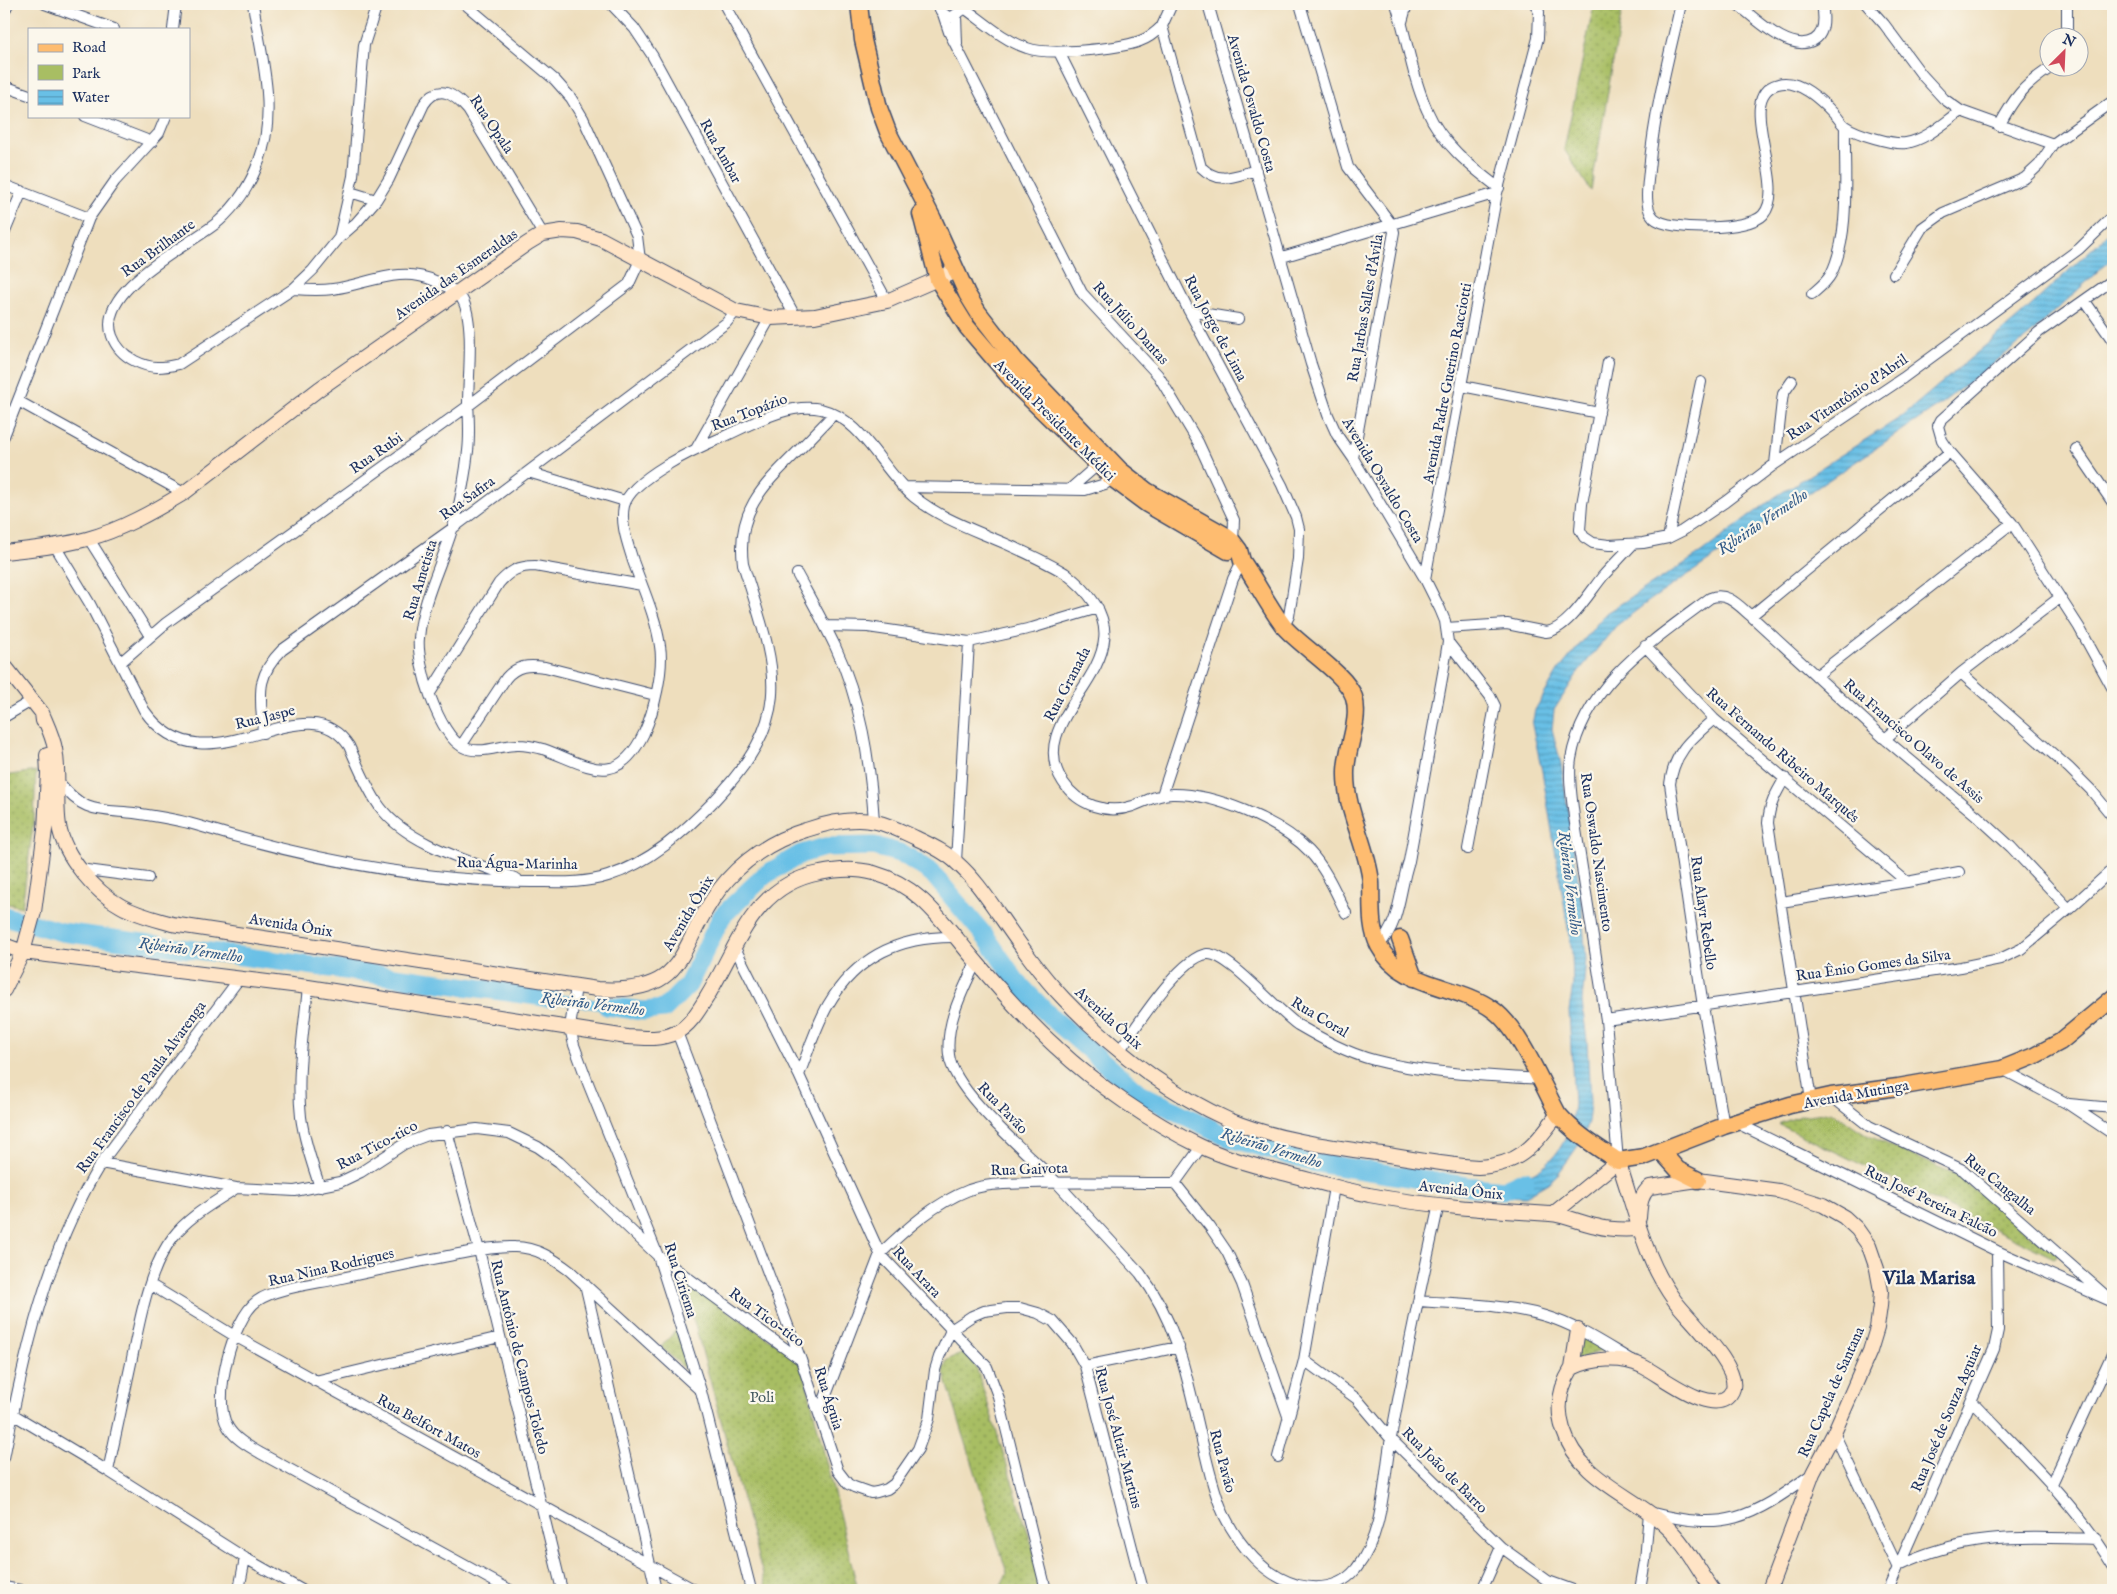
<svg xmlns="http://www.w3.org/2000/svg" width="2117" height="1594" font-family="'IM FELL English',serif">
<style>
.green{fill:url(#green-dots);stroke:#627660}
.water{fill:url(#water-rules);stroke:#4278a2}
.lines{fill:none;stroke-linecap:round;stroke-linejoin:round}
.canal{stroke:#69c0e6;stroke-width:10}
.river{stroke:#69c0e6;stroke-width:19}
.street-casing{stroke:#3b496c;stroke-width:12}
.secondary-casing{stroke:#3b496c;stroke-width:16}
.primary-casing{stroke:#3b496c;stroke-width:19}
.street{stroke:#fff;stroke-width:10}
.secondary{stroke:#ffe4c6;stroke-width:14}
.primary{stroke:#febc70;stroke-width:16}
.labels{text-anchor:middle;stroke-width:4.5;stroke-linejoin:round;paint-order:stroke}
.street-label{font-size:15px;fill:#1b2f5e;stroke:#fbf7ec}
.park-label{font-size:15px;fill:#455a60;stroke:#fbf7ec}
.water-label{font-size:16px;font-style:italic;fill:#325a87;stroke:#fbf7ec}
.district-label{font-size:20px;font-weight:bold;fill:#1b2f5e;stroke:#fbf7ec}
</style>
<defs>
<pattern id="green-dots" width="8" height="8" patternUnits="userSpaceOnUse" patternTransform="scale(1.25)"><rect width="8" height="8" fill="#a8be63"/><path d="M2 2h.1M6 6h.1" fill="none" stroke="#889b55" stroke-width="1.8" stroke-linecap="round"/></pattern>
<pattern id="water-rules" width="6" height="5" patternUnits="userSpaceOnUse" patternTransform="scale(1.25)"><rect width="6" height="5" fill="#69c0e6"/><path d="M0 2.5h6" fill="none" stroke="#569cbe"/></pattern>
</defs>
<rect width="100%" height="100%" fill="#fbf7ec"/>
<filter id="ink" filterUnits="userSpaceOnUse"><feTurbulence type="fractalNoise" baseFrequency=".02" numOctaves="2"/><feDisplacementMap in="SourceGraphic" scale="10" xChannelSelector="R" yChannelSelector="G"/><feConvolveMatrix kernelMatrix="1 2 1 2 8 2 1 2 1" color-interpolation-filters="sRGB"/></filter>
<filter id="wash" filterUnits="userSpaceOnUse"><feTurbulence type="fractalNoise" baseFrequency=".0096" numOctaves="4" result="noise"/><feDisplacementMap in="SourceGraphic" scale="20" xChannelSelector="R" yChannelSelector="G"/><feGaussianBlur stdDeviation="1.12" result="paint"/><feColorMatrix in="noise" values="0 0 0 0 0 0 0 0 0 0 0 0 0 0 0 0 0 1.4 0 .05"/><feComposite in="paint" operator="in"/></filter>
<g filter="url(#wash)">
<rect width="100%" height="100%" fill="#eedebd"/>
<path class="green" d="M 1594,4 L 1623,4 L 1591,191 L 1564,149 Z
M 36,771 L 34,819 L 22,907 L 4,903 L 4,776 Z
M 1832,1112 L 1869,1136 L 1957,1175 L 2024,1231 L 2057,1253 L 2054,1258 L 1778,1124 L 1800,1116 Z
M 678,1278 L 801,1360 L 858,1590 L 767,1590 L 695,1325 Z
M 677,1329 L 692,1375 L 661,1347 Z
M 1580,1336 L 1604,1350 L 1575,1360 Z
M 963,1353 C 975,1357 977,1371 981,1382 L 1046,1590 L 992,1590 L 1000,1587 L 1007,1573 L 943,1370 L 947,1360 Z"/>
<path class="water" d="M 2113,229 L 2113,257 L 2030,335 L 1934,409 L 1649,601 L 1616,626 L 1579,671 L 1554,710 L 1552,729 L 1561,764 L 1581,900 L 1586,959 L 1582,1002 L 1587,1041 L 1590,1103 L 1588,1122 L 1580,1143 L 1558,1174 L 1548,1183 L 1524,1197 L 1508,1196 L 1503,1190 L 1509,1181 C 1550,1173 1570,1144 1574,1104 L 1569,1011 L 1573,984 L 1572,952 L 1542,771 L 1532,725 L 1535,710 L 1558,671 L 1606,613 L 1701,553 L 1775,497 L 1901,417 L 2019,317 Z"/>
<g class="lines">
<path class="canal" d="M 552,998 L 607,1006"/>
<path class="river" d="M 4,916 L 62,932 L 552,998
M 607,1006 L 643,1011 L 664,1009 L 688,985 L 722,916 L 765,875 L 801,854 L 825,847 L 874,846 L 903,854 L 932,873 L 988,940 L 1016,981 L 1050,1016 L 1139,1093 L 1230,1138 L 1311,1162 L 1466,1186 L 1503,1190 L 1525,1180"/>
</g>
</g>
<g filter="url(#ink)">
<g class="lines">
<defs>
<path id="street" d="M 45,4 L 114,29
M 253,4 C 261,55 278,111 259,161 C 251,183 237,205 219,221 C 190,246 95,288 112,336 C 116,347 125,356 135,361 C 151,369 162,368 179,364 L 293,289 L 313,270 L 339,238 L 356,223 L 376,200 L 389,179 L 424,104 C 439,82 455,95 468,110 L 543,234
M 611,4 L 634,28 L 652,55 L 796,318
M 724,4 L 887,301
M 939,4 C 939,12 944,16 952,17 L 961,11 L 962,4
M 1172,4 L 1162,26 L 1201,167 C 1219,185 1234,176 1256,170
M 1208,4 L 1311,364 L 1328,415 L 1337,435 L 1353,458 L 1425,579 L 1440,609 L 1445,621 L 1448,642 L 1443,673 L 1409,861 C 1399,890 1401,922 1379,945
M 1300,4 L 1348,167 L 1392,225 L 1394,232 L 1353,458
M 1396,4 C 1407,38 1412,77 1427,110 C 1441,143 1471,167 1499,188
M 1681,4 C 1668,59 1654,114 1649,170 C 1648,184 1643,207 1654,218 C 1668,232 1750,230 1763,215 C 1790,185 1732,96 1778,84 C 1799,78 1822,101 1835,115 C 1839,118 1841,124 1845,126 C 1856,134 1893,145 1906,143 C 1926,140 1945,122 1961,111
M 1737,4 C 1755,18 1790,54 1814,40 C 1826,33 1824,15 1822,4
M 1866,4 L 1884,24 L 1922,75 L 1944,99 L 1961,111 L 2053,144
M 2067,4 L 2067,38
M 963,7 C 983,21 1003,40 1027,48 C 1048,56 1118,49 1140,41 C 1149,38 1155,33 1162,26
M 4,12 L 8,4
M 943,14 L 949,32 L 1082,293 L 1158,375 L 1198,442 L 1234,520 L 1233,542
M 956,16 L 957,44
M 1402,22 L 1407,4
M 173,29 L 176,4
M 1059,52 L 1189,311 L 1282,485 L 1296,517 L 1299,529 L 1298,559 L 1289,616 L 1284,626
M 4,86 L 29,95
M 85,116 L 152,142
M 1999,126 C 2014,98 2023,86 2050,68
M 4,185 L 89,218
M 350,192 L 376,200
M 4,234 L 22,191
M 339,238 L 353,176 L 364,45 L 377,4
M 1282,257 L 1497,193
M 1894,274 L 1922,228 L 1943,213 L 2025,178 L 2039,165 L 2053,144 L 2113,101
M 2113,280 L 2039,332 L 1941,420 L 1938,426 L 1942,440 L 1950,452 L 2012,523 L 2079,627 L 2113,689
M 293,289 C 306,290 319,291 333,289 C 368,284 401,265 435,281 C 445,285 456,290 462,299 C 475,320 468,377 468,403 C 469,419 470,435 468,451 C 465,477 460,505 452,530 C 441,566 422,601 419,638 C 416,664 439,735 463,747 C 480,756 502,744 519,745 C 527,745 535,747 543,749 C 588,765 616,791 644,733 C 654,711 664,670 660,646 C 656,617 643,589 633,561 C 628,544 620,524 624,506 C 630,479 697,448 721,438 C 750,425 788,402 821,409 C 863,419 882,471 914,497 C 935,514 959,524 985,535 C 1012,546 1039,558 1065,573 C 1175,656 1015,709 1063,782 C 1078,805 1107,815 1133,806 C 1146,801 1158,794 1172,794 C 1214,793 1280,821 1309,851 C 1326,869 1335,891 1346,913
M 1812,294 C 1819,288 1827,282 1831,274 C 1851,234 1844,171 1845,126
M 2085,301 L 2113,341
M 1189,311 L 1238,319
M 1608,362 L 1582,504 L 1580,530 L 1584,537 L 1593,543 L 1609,545 L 1643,543 L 1668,538 L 1682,531 L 1725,502 L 1775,464 L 1903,378 L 2079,249 L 2113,216
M 1462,386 L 1599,413
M 18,401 L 184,493
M 4,436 L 89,218 L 115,181 L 159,133 L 166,116
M 696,449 L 770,318
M 2076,449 L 2113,503
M 1775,464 L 1782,401 L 1783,394 L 1792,381
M 528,472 L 625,501
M 902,487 L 1085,490 L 1105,484 L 1116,474
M 1070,489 L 1101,462
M 1668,538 L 1701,382
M 89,539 L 150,636
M 55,546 L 90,604 L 144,710 C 205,798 305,677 349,746 C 358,766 367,789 380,807 C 409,846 474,862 517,879
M 797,574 C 810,598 823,621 835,646 C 861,701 870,761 874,821
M 1425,579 L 1497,193 L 1538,38 L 1539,12 L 1535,4
M 1751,616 L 1950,452
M 825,626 L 868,627 L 969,642 L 1032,628 L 1098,608
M 1446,628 L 1507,624 L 1546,632 C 1567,630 1590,592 1603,576 C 1613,565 1623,555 1633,544
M 1448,642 L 1490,696 L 1495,706 L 1468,849
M 1645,646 L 1714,719 L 1907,882
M 120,663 L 166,623 L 468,406 L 629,284 L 640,260 L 637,236 L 583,118 L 571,98 L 555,80 L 465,4
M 1961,673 L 2069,768 L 2091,790 L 2113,817
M 1816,676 L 2012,523
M 430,693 L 499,583 C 510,571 518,566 535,566 L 642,585
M 4,717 L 33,700
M 1714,719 C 1691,739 1674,752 1670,784 L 1703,1006 L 1724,1126
M 263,733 C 261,696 254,678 282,650 L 453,528 L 726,323 L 736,311
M 1885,739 L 1961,673 L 2059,598
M 461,746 L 506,678 C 517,665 528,665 545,667 L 655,695
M 1785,778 C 1776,793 1769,805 1768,823 L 1811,1100
M 58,781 C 66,791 75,801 87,806 C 101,812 119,811 134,813 C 155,816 176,819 196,825 C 304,858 418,881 532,882 C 557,882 583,884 608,876 C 649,863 684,832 713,802 C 798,713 776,670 743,564 C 736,510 764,485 799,450 C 811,438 822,426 834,414
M 1162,795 L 1233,579 L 1242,561
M 956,861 L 969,642
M 79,869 L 148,878
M 1781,902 L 1907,882 L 1959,872
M 734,946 L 799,1075 L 880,1254 L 987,1367 L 998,1396 L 1046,1590
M 976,962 C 963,990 945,1023 949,1055 C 953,1092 1030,1155 1058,1184 C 1085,1213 1112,1243 1140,1273 C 1181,1327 1189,1389 1205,1453 C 1210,1474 1215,1495 1224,1515 C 1239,1545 1264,1576 1298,1585 C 1320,1590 1341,1587 1356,1569 C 1385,1532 1383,1481 1391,1438 C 1405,1359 1422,1282 1439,1204
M 576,986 L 570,1028 L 574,1045 L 588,1083 L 658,1256 L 701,1391 L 751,1590
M 308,987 C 304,1030 296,1073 301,1117 C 304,1140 312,1164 320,1187
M 1606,1020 L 1961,967 L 2000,959 L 2021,949 L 2069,909 L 2113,869
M 677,1032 L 801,1360 L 838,1471 L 848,1484 L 854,1487 L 871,1493 L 877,1492 L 887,1489 L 894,1484 L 918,1449 L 929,1419 L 935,1370 L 939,1357 L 951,1330 L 972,1316 L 984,1311 L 1007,1308 L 1020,1308 L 1038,1313 L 1053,1321 L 1072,1343 L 1085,1366 L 1143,1590
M 1119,1051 C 1135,1029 1180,957 1207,954 C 1228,952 1277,1011 1298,1025 C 1322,1039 1347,1053 1374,1060 C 1427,1074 1484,1075 1539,1079
M 2002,1069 L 2068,1104 L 2113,1134
M 799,1075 C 808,1052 816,1026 828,1005 C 857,955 901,936 956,937
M 1831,1096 L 1869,1126 L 1963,1170 L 2105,1295
M 2069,1104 L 2113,1108
M 1737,1123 L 1997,1251 L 2113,1302
M 447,1131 L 479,1250 L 562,1590
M 1618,1161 L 1606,1020 L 1574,817 C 1572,798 1568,778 1571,759 C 1584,684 1654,640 1710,598 C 1727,591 1739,606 1751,616 L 1885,739 L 1976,815 L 2011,847 L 2069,909
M 101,1163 L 236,1188 L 295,1191 L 340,1182 L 361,1172 L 404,1144 L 428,1135 L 477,1129 L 509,1133 L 538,1147 L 559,1162 L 658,1256 L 801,1360
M 1175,1183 L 1210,1227 L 1227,1252 L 1242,1284 L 1288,1416
M 585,1284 L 656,1590
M 151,1285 L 233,1335 L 695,1590
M 1418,1301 C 1460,1304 1505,1304 1545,1316 C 1576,1325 1604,1344 1631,1360
M 1304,1360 L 1357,1399 L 1391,1439 L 1501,1547 L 1548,1581 L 1573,1590
M 1085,1366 L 1179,1347
M 315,1381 L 500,1337
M 1972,1401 C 2021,1453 2076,1504 2113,1566
M 4,1409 L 108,1471 L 245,1558 L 302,1590
M 820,1411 L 880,1254 C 906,1229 935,1203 969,1190 C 989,1183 1009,1184 1030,1183 C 1078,1182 1126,1183 1175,1183 L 1201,1147
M 1834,1433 L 1897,1566 C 1965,1533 2023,1537 2096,1539
M 1278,1457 L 1304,1360 L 1334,1187
M 4,1458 C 25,1353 45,1255 101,1163 L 239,979
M 108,1471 C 116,1435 123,1399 131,1363 C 139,1324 148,1269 173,1237 C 189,1216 214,1203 236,1188
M 2051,1486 L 2113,1352
M 4,1587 L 20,1590
M 239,1590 L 245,1558
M 510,1590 L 260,1453 C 248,1446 235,1439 228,1427 C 211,1401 232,1319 257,1301 C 275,1288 314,1284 337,1279 C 374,1271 411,1263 448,1256 C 470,1252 493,1246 515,1247 C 536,1247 554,1259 570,1271 L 701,1391
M 1482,1590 L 1501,1547
M 1640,1590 L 1645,1561 L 1649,1512 C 1726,1532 1749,1519 1812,1474
M 1888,1590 L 1994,1349 L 1998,1330 L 1997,1251"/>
<path id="secondary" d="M 4,552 C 32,549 60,546 87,539 C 121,530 154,511 184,493 L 319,389 L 528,243 L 543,234 L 562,231 L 577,232 L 601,239 L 736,311 L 770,318 L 815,316 L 887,301 L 949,274 L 953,268 L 953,263
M 4,665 L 42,713 L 43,721
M 42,713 C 47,725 53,737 55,749 C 60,775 55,801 59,826 C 64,856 95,892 121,906 C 137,915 155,919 172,924 L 597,989 C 691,995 676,947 719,890 C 741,861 772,840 806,830 C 827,823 854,817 876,822 C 890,825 903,832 916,838 C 930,845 946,852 957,863 C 974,878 986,896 998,913 C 1018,942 1040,974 1064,999 C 1112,1049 1166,1092 1229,1120 C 1277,1140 1331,1147 1382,1154 C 1414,1159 1446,1165 1478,1167 C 1521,1165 1534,1145 1558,1114
M 4,945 L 23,952 L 308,987 L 627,1037 C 643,1038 660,1040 675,1033 C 689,1027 699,1010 707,997 C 738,946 753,885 820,873 C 838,869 856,868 874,873 C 921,886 944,924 973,958 C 999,989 1026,1020 1056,1047 C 1095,1084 1152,1123 1200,1146 C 1227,1159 1258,1167 1287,1174 C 1314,1181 1341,1189 1369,1195 C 1428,1206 1490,1210 1550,1214 C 1565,1215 1581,1223 1596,1226 C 1611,1230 1624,1230 1638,1229
M 4,990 L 23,952 L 34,912 L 45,830 L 48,773 L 47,755
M 1553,1214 L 1618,1161 C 1635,1209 1644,1259 1675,1301 C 1688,1319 1743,1369 1732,1391 C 1716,1422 1660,1374 1642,1366 C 1622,1356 1592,1358 1572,1368 C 1560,1387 1556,1407 1563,1429 C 1579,1480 1630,1493 1666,1526 C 1685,1543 1698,1569 1713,1590
M 1639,1218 C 1640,1206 1640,1195 1650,1187 L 1698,1180 L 1779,1191 L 1823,1205 L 1844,1217 L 1857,1229 L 1869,1246 L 1877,1269 L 1881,1291 L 1880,1306 L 1877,1328 L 1870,1351 L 1834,1433 L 1813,1473 L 1769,1590
M 1572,1368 L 1578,1330"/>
<path id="primary" d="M 859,4 L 863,40 L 879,108 L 888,132 L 933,219 L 967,294 L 978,312 L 1016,361 L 1120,470 L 1147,491 L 1223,534 L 1233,542 L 1239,550 L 1242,561 C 1256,581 1270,609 1285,628 C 1303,648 1346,674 1354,697 C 1361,721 1346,748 1346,772 C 1345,811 1367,844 1371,882 C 1372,903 1369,927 1379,946 C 1401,988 1457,984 1492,1009 C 1519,1027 1542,1085 1558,1114 C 1575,1134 1597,1147 1618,1161 L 1644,1157 L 1724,1126 L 1790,1105 L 1831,1096 L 1898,1087 L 2002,1069 L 2034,1056 L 2060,1042 L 2113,998
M 921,214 L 938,280 L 967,327 L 1019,388 L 1112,478 L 1147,504 L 1228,551
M 1400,939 L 1414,978
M 1661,1151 L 1678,1170 L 1698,1180"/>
</defs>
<use href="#street" class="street-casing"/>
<use href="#secondary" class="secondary-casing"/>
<use href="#primary" class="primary-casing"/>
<use href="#street" class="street"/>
<use href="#secondary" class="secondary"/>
<use href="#primary" class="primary"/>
</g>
</g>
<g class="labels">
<g class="street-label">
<text transform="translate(1252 103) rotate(74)" y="5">Avenida Osvaldo Costa</text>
<text transform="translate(492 124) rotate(56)" y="5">Rua Opala</text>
<text transform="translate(721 151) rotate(61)" y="5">Rua Ambar</text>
<text transform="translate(158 248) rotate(-36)" y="5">Rua Brilhante</text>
<text transform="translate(456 274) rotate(-35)" y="5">Avenida das Esmeraldas</text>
<text transform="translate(1365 308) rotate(-80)" y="5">Rua Jarbas Salles d'Ávila</text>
<text transform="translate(1131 323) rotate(48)" y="5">Rua Júlio Dantas</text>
<text transform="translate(1216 328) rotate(62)" y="5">Rua Jorge de Lima</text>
<text transform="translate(1447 383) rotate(-79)" y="5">Avenida Padre Guerino Racciotti</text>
<text transform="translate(1847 397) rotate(-34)" y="5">Rua Vitantônio d'Abril</text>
<text transform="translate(749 412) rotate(-21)" y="5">Rua Topázio</text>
<text transform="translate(1055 420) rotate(45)" y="5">Avenida Presidente Médici</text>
<text transform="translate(376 453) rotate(-35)" y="5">Rua Rubi</text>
<text transform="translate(1383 480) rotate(59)" y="5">Avenida Osvaldo Costa</text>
<text transform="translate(467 498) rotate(-36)" y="5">Rua Safira</text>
<text transform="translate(420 580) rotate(-73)" y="5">Rua Ametista</text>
<text transform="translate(1067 684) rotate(-62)" y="5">Rua Granada</text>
<text transform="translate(265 717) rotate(-14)" y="5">Rua Jaspe</text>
<text transform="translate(1914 741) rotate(41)" y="5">Rua Francisco Olavo de Assis</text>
<text transform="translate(1783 755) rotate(41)" y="5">Rua Fernando Ribeiro Marquês</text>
<text transform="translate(1597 852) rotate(82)" y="5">Rua Oswaldo Nascimento</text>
<text transform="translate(517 863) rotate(1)" y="5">Rua Água-Marinha</text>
<text transform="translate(688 913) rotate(-59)" y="5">Avenida Ônix</text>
<text transform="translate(1704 913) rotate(82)" y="5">Rua Alayr Rebello</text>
<text transform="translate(291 925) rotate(9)" y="5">Avenida Ônix</text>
<text transform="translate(1873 965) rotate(-8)" y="5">Rua Ênio Gomes da Silva</text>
<text transform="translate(1320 1017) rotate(31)" y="5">Rua Coral</text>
<text transform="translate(1109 1018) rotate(42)" y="5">Avenida Ônix</text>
<text transform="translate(141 1087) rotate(-54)" y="5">Rua Francisco de Paula Alvarenga</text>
<text transform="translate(1856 1094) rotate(-10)" y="5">Avenida Mutinga</text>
<text transform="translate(1003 1108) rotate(46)" y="5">Rua Pavão</text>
<text transform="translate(377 1145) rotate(-28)" y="5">Rua Tico-tico</text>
<text transform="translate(1029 1169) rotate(-2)" y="5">Rua Gaivota</text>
<text transform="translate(2000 1184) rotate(39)" y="5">Rua Cangalha</text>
<text transform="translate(1461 1190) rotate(6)" y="5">Avenida Ônix</text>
<text transform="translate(1931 1201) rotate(26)" y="5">Rua José Pereira Falcão</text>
<text transform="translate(331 1267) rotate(-13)" y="5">Rua Nina Rodrigues</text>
<text transform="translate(917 1272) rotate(47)" y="5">Rua Arara</text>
<text transform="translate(681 1280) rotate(72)" y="5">Rua Ciriema</text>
<text transform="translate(767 1317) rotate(36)" y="5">Rua Tico-tico</text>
<text transform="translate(520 1357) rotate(76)" y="5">Rua Antônio de Campos Toledo</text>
<text transform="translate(1831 1392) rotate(-66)" y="5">Rua Capela de Santana</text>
<text transform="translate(829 1398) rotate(72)" y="5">Rua Águia</text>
<text transform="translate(1946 1418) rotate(-67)" y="5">Rua José de Souza Aguiar</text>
<text transform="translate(429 1426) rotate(29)" y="5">Rua Belfort Matos</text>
<text transform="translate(1119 1438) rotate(75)" y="5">Rua José Altair Martins</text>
<text transform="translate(1223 1461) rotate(75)" y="5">Rua Pavão</text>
<text transform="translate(1445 1470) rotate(45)" y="5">Rua João de Barro</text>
</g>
<g class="park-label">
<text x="762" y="1402">Poli</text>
</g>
<g class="water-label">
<text transform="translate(1762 521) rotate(-34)" y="6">Ribeirão Vermelho</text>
<text transform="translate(1571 883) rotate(83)" y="6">Ribeirão Vermelho</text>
<text transform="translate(191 949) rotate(8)" y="6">Ribeirão Vermelho</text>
<text transform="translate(593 1003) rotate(7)" y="6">Ribeirão Vermelho</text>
<text transform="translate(1272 1147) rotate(17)" y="6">Ribeirão Vermelho</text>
</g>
<g class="district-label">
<text x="1929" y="1284">Vila Marisa</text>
</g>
</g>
<rect width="2117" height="1594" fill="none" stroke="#fbf7ec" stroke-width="20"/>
<rect x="28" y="28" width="162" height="90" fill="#fbf7ec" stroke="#a1a7b3"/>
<rect x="38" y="44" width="25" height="8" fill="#febc70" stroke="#a1a7b3"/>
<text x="72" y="52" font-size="15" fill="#1b2f5e">Road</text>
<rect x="38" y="65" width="25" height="15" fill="#a8be63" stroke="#a1a7b3"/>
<text x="72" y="78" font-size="15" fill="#1b2f5e">Park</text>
<rect x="38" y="90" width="25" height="15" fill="url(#water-rules)" stroke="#a1a7b3"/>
<text x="72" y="102" font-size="15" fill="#1b2f5e">Water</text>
<g transform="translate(2064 52) rotate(24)"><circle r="24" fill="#fbf7ec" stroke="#a1a7b3"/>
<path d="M0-4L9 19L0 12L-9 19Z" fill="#d1495b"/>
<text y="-8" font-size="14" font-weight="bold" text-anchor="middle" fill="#1b2f5e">N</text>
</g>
</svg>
